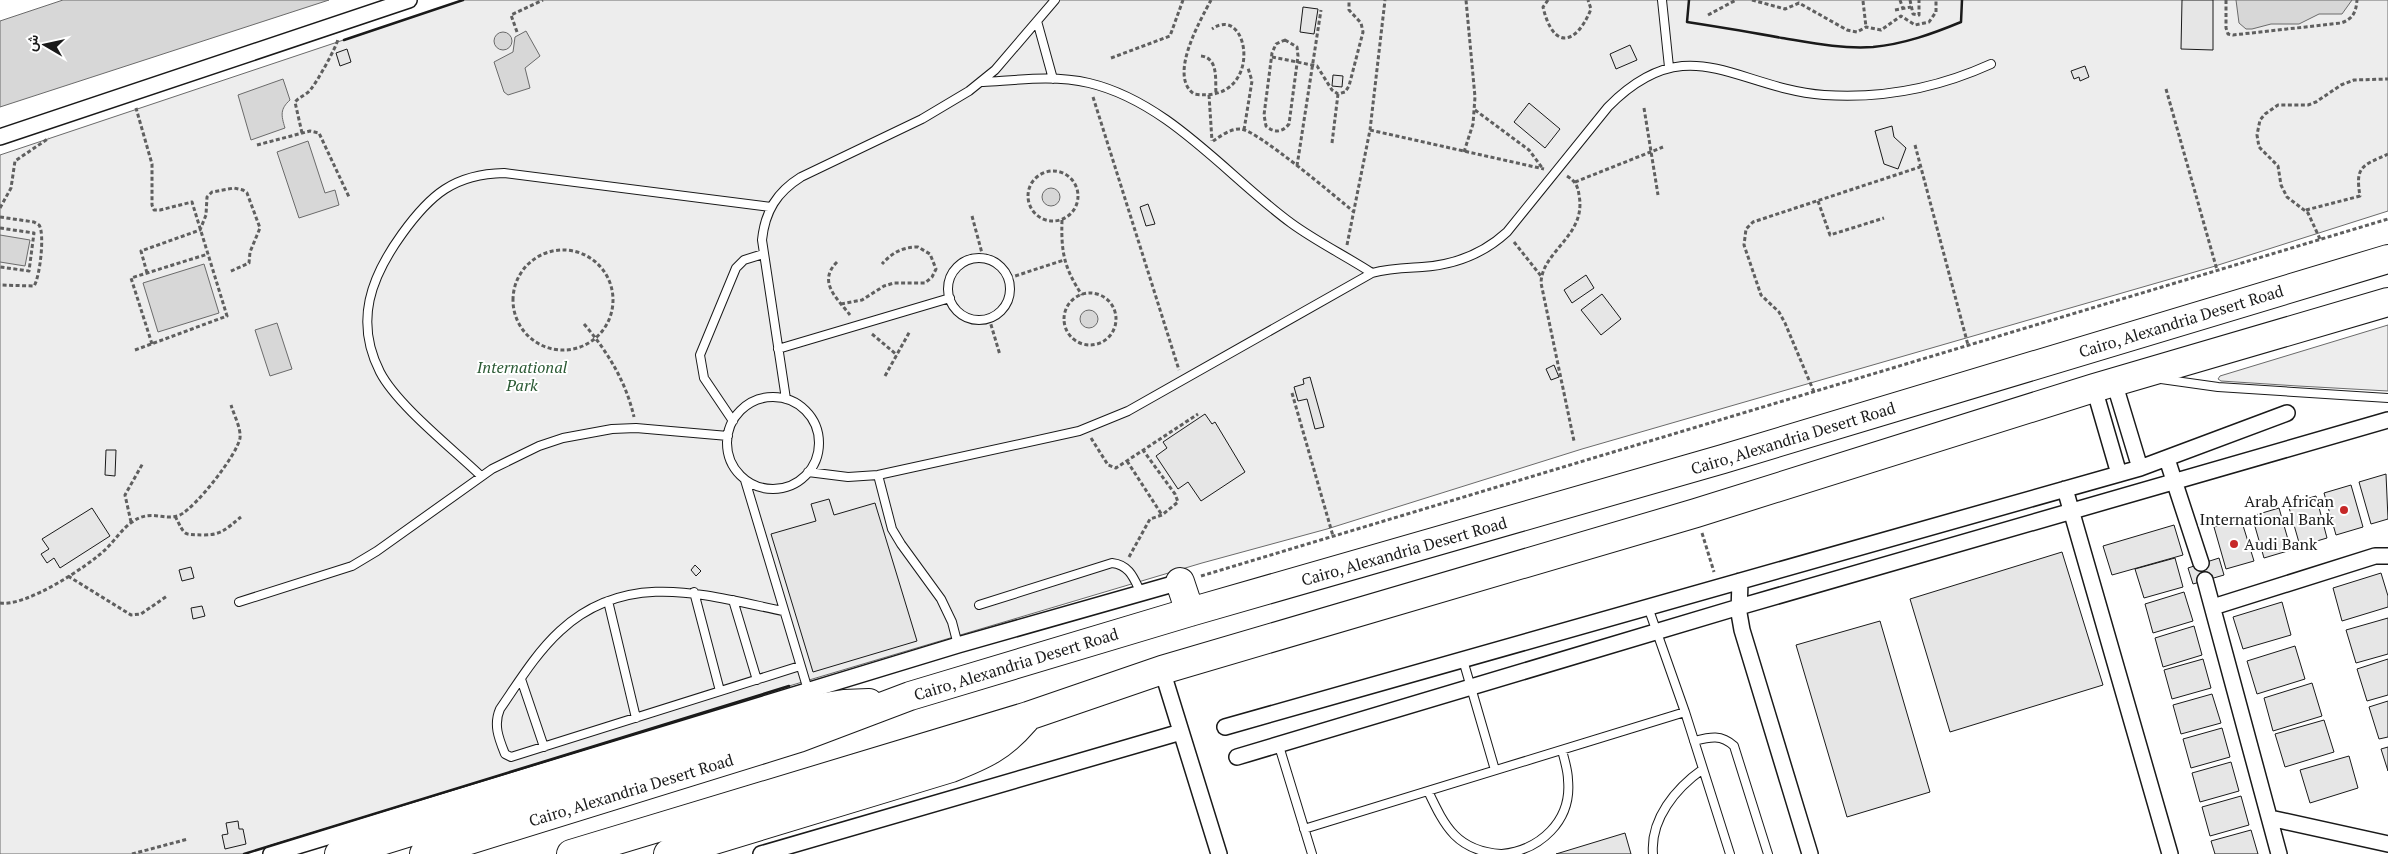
<svg xmlns="http://www.w3.org/2000/svg" width="2388" height="854" font-family="'PT Serif',Vazirmatn,serif">
<style>
.built{fill:#ededed;stroke:#6a6a6a}
.water{fill:#d7d7d7;stroke:#6a6a6a}
.building{fill:#e6e6e6;stroke:#1a1a1a}
.lines{fill:none;stroke-linecap:round;stroke-linejoin:round}
.lane-casing{stroke:#1a1a1a;stroke-width:10}
.street-casing{stroke:#1a1a1a;stroke-width:18}
.highway-casing{stroke:#1a1a1a;stroke-width:30}
.path{stroke:#5f5f5f;stroke-width:3;stroke-dasharray:4 2.5;stroke-linecap:butt}
.lane{stroke:#fff;stroke-width:8}
.street{stroke:#fff;stroke-width:15}
.highway{stroke:#fff;stroke-width:28}
.wall{stroke:#1a1a1a;stroke-width:2.5}
.poi-dot{fill:#c62828;stroke:#fff;stroke-width:2}
.labels{text-anchor:middle;stroke-width:4;stroke-linejoin:round;paint-order:stroke}
.street-label{font-size:16px;fill:#1a1a1a;stroke:#fff}
.park-label{font-size:16px;font-style:italic;fill:#2b5a34;stroke:#fff}
.poi-label{font-size:16px;fill:#1a1a1a;stroke:#fff;text-anchor:end}
</style>
<rect width="100%" height="100%" fill="#fff"/>
<path class="built" d="M 463,0 L 2388,0 L 2388,211 L 2212,267 L 1582,449 L 1327,529 L 1202,563 L 789,686 L 244,854 L 0,854 L 0,155 Z
M 2388,325 L 2388,391 L 2298,386 L 2221,381 L 2218,379 L 2220,376 Z"/>
<path class="water" d="M 63,0 L 329,0 L 0,107 L 0,21 Z
M 2236,0 L 2352,0 L 2342,14 L 2319,14 L 2299,24 L 2271,24 L 2252,29 L 2246,29 L 2239,23 Z
M 526,31 L 540,56 L 525,68 L 530,88 L 508,95 L 504,92 L 494,62 L 513,52 L 515,37 Z
M494 41a9 9 0 1 1 18 0a9 9 0 1 1-18 0Z
M 283,79 L 290,100 C 280,109 281,115 285,128 L 251,140 L 238,95 Z
M 308,141 L 325,193 L 335,190 L 339,205 L 299,218 L 277,152 Z
M1042 197a9 9 0 1 1 18 0a9 9 0 1 1-18 0Z
M 0,235 L 30,240 L 25,266 L 0,262 Z
M 204,264 L 219,313 L 158,332 L 143,283 Z
M1080 319a9 9 0 1 1 18 0a9 9 0 1 1-18 0Z
M 277,323 L 292,369 L 270,376 L 255,330 Z"/>
<path class="building" d="M 2182,0 L 2213,0 L 2213,50 L 2181,49 Z
M 1303,7 L 1318,9 L 1314,34 L 1300,32 Z
M 1630,45 L 1637,60 L 1616,69 L 1610,54 Z
M 347,49 L 351,62 L 340,66 L 336,53 Z
M 2085,66 L 2089,77 L 2080,81 L 2079,77 L 2074,79 L 2071,71 Z
M 1333,75 L 1343,76 L 1342,87 L 1332,86 Z
M 1529,103 L 1560,129 L 1545,148 L 1514,122 Z
M 1892,126 L 1894,137 L 1906,148 L 1898,169 L 1884,164 L 1875,131 Z
M 1148,204 L 1155,224 L 1146,226 L 1140,207 Z
M 1586,275 L 1594,288 L 1572,303 L 1564,290 Z
M 1602,294 L 1621,319 L 1601,335 L 1581,310 Z
M 1554,365 L 1559,377 L 1551,380 L 1546,369 Z
M 1310,377 L 1324,427 L 1315,429 L 1307,399 L 1298,401 L 1294,387 L 1304,384 L 1303,379 Z
M 1205,414 L 1212,424 L 1215,422 L 1245,472 L 1201,501 L 1188,482 L 1178,489 L 1156,456 L 1167,448 L 1163,442 Z
M 106,450 L 116,450 L 115,476 L 105,475 Z
M 2386,474 L 2388,519 L 2371,524 L 2359,482 Z
M 2351,485 L 2363,527 L 2336,535 L 2324,493 Z
M 2316,496 L 2327,538 L 2300,546 L 2288,504 Z
M 829,499 L 834,515 L 875,503 L 917,641 L 813,672 L 771,534 L 816,521 L 811,504 Z
M 92,508 L 110,536 L 60,568 L 54,558 L 47,563 L 41,554 L 49,549 L 42,539 Z
M 2279,508 L 2291,550 L 2264,558 L 2252,516 Z
M 2241,519 L 2254,561 L 2226,569 L 2214,527 Z
M 2174,525 L 2183,555 L 2112,575 L 2103,546 Z
M 2062,552 L 2103,685 L 1950,732 L 1910,599 Z
M 2175,558 L 2183,587 L 2144,598 L 2135,569 Z
M 2219,558 L 2224,575 L 2193,584 L 2188,568 Z
M 695,565 L 701,571 L 696,576 L 691,570 Z
M 191,567 L 194,578 L 182,581 L 179,570 Z
M 2381,573 L 2388,596 L 2388,607 L 2342,621 L 2333,588 Z
M 2184,592 L 2193,621 L 2153,633 L 2145,604 Z
M 2282,602 L 2291,635 L 2243,649 L 2233,617 Z
M 202,606 L 205,616 L 193,619 L 191,608 Z
M 2388,618 L 2388,654 L 2356,663 L 2346,630 Z
M 1880,621 L 1930,792 L 1847,817 L 1796,645 Z
M 2194,626 L 2202,655 L 2163,667 L 2155,638 Z
M 2295,646 L 2305,679 L 2257,694 L 2247,661 Z
M 2203,659 L 2211,688 L 2172,699 L 2164,670 Z
M 2388,659 L 2388,695 L 2367,701 L 2357,669 Z
M 2312,683 L 2322,716 L 2273,731 L 2264,698 Z
M 2212,694 L 2221,723 L 2181,734 L 2173,705 Z
M 2388,701 L 2388,737 L 2379,739 L 2369,707 Z
M 2324,720 L 2334,752 L 2285,767 L 2275,734 Z
M 2222,728 L 2230,757 L 2191,768 L 2183,739 Z
M 2388,747 L 2388,771 L 2381,749 Z
M 2349,756 L 2358,788 L 2310,803 L 2300,770 Z
M 2231,762 L 2239,791 L 2200,802 L 2192,773 Z
M 2241,796 L 2249,825 L 2210,836 L 2202,807 Z
M 238,821 L 239,829 L 243,829 L 246,844 L 225,849 L 222,835 L 228,834 L 226,823 Z
M 2251,830 L 2258,854 L 2215,854 L 2211,841 Z
M 1625,833 L 1631,854 L 1556,854 Z"/>
<g class="lines">
<defs>
<path id="lane" d="M 1662,0 L 1669,67
M 1037,21 L 1053,79
M 983,82 C 1018,80 1054,75 1089,83 C 1169,102 1227,176 1291,223 C 1317,242 1346,256 1372,273
M948 289a31 31 0 1 1 62 0a31 31 0 1 1-62 0Z
M 778,349 L 950,298
M 2161,379 L 2218,387 L 2388,398
M727 443a46 46 0 1 1 92 0a46 46 0 1 1-92 0Z
M 786,399 L 762,240 C 765,211 777,192 801,177 L 922,119 L 969,91 L 995,70 L 1055,0
M 733,421 L 704,378 L 700,355 L 736,268 L 744,260 L 763,254
M 808,472 L 848,477 L 878,475 L 1079,431 L 1128,411 L 1372,273 C 1389,268 1405,268 1422,267 C 1454,265 1483,254 1507,232 L 1608,107 C 1688,26 1735,88 1824,95 C 1883,99 1938,88 1991,64
M 878,475 L 892,529 L 901,544 L 941,599 L 952,622 L 958,645
M 481,476 C 453,449 397,405 380,372 C 354,321 371,277 402,234 C 430,195 454,174 504,173 L 771,207
M 745,480 L 808,690
M 694,592 L 720,691
M 733,600 L 757,680
M 608,601 L 636,718
M 239,602 L 352,566 L 377,551 L 492,469 L 539,446 L 563,438 L 612,429 L 636,428 L 728,436
M 979,605 L 1112,563 C 1130,565 1134,579 1141,593
M 1648,607 L 1685,712 L 1730,854
M 783,611 C 705,595 627,569 560,631 C 536,653 518,683 500,709 C 493,725 499,739 505,754 L 511,757 L 800,666
M 1463,660 L 1495,770
M 521,679 L 544,747
M 1694,741 C 1710,737 1721,734 1734,746 L 1768,854
M 1279,746 L 1312,854
M 1428,791 C 1445,827 1457,851 1501,854
M 1304,829 L 1685,712
M 1502,854 C 1540,850 1572,821 1568,780 C 1568,770 1564,759 1562,750
M 1653,854 C 1650,819 1676,788 1703,769"/>
<path id="street" d="M 0,137 L 409,0
M 2114,382 L 2140,468
M 2094,388 L 2119,474
M 2167,459 L 2201,563
M 2065,489 L 2170,854
M 2205,580 L 2279,854
M 1740,581 L 1739,613 L 1742,630 L 1810,854
M 2213,607 L 2375,556 L 2388,556
M 1162,670 L 1219,854
M 1225,727 L 2140,468 L 2287,413
M 1237,757 L 1739,607 L 2388,420
M 2270,818 L 2388,844
M 271,854 L 958,645 L 1180,582
M 761,854 L 1181,732"/>
<path id="highway" d="M 1180,582 L 1190,612
M 339,854 L 800,711 L 844,704 L 869,703
M 424,854 L 799,738 L 910,696 L 1190,612 L 1723,459 L 2388,259
M 571,854 L 1028,716 L 1162,670 L 1696,513 L 2094,388 L 2388,302
M 668,854 L 951,768 C 984,755 1002,747 1025,720"/>
</defs>
<use href="#lane" class="lane-casing"/>
<use href="#street" class="street-casing"/>
<use href="#highway" class="highway-casing"/>
<path class="path" d="M 1211,0 C 1200,21 1168,76 1194,94 C 1265,105 1250,2 1212,29
M 1548,0 L 1543,7 C 1553,50 1576,46 1591,9 L 1588,0
M 1752,0 L 1785,9 L 1799,3 L 1847,30 L 1857,32 L 1866,27 L 1881,30 L 1901,16 L 1915,25 L 1929,22 L 1936,12 L 1936,0
M 1900,0 L 1903,9
M 1910,0 L 1913,14 L 1919,15 L 1919,0
M 2226,0 L 2226,28 L 2228,34 L 2233,35 L 2341,23 C 2353,19 2356,12 2357,0
M 1863,1 L 1866,27
M 1895,10 L 1911,7
M 1708,15 L 1736,0
M 517,32 L 511,15 L 543,0
M 1285,40 L 1297,47 L 1298,56 L 1289,124 C 1282,133 1274,133 1266,126 L 1264,115 L 1272,53 L 1276,44 Z
M 1201,56 C 1219,58 1215,81 1216,94
M 1272,57 L 1317,66 L 1332,90 L 1338,94 L 1345,92 L 1349,86 L 1363,32 L 1361,23 L 1349,10 L 1349,0
M 1111,58 L 1170,36 L 1183,0
M 2166,89 L 2217,270
M 1209,95 L 1212,141
M 1093,97 L 1179,370
M 1644,108 L 1658,195
M 1475,110 L 1529,150 L 1543,169
M 1244,130 L 1252,81 L 1248,68
M 1370,130 L 1544,169
M 302,133 L 295,102 C 300,96 307,95 311,89 C 317,82 337,46 338,39
M 1213,141 C 1221,136 1231,128 1241,129 C 1258,131 1336,197 1354,212
M 1332,143 L 1338,94
M 257,145 L 310,131 L 319,133 L 349,197
M 1915,145 L 1968,345
M 1464,152 L 1473,124 L 1475,97 L 1466,0
M 1297,166 L 1321,10
M1028 196a25 25 0 1 1 50 0a25 25 0 1 1-50 0Z
M 1567,176 C 1575,181 1578,186 1579,195 C 1587,236 1542,250 1541,283 L 1574,441
M 1575,182 L 1663,147
M 1818,201 L 1830,235 L 1884,218
M 0,208 L 11,188 L 15,161 L 49,138
M 2306,210 L 2360,196 C 2355,166 2362,166 2388,154
M 972,216 L 983,257
M 0,217 L 34,222 L 39,225 C 45,233 40,277 34,286 L 0,285
M 1062,220 C 1061,252 1064,268 1082,295
M 0,228 L 34,233 L 29,271 L 0,267
M 2320,239 L 2308,213 L 2287,197 L 2281,185 L 2278,166 L 2259,147 L 2257,135 L 2260,120 L 2265,114 L 2278,105 L 2308,105 L 2316,102 L 2341,85 L 2354,80 L 2388,79
M 1514,242 L 1541,276
M 1347,245 L 1370,130 L 1385,0
M513 300a50 50 0 1 1 100 0a50 50 0 1 1-100 0Z
M 837,262 C 817,282 837,298 850,315
M 147,273 L 141,251 L 200,230 L 206,215 L 207,197 L 212,192 L 234,188 L 243,190 L 247,193 L 260,228 L 250,252 L 249,263 L 229,272
M 1009,278 L 1064,260
M1064 319a26 26 0 1 1 52 0a26 26 0 1 1-52 0Z
M 841,304 L 862,300 L 884,286 L 894,283 L 925,283 L 932,277 L 936,269 L 930,254 L 918,247 C 902,247 892,253 882,264
M 989,318 L 1000,355
M 584,324 C 608,352 626,382 634,417
M 872,334 L 897,355
M 152,344 L 131,278 L 208,254
M 135,350 L 227,316 L 192,202 L 160,210 L 154,210 L 152,205 L 152,164 L 136,108
M 885,376 L 910,331
M 1814,392 L 1785,323 L 1779,312 L 1761,295 L 1744,245 L 1746,229 L 1753,222 L 1920,167
M 1292,393 L 1333,536
M 1091,438 L 1108,465 L 1116,468 L 1198,414
M 1127,461 L 1162,515
M 175,516 C 186,537 182,534 204,535 C 222,535 227,528 241,517
M 131,522 L 125,495 L 143,463
M 1702,533 L 1714,572
M 1129,557 L 1150,519 L 1162,515 L 1178,502 L 1175,494 L 1143,450
M 68,576 L 131,615 L 141,614 L 167,596
M 1201,576 L 2388,219
M 0,603 C 26,607 87,567 106,549 C 115,540 122,529 132,522 C 152,508 164,522 180,515 C 196,507 237,455 240,438 C 241,428 234,415 231,405
M 132,854 L 188,839"/>
<use href="#lane" class="lane"/>
<use href="#street" class="street"/>
<use href="#highway" class="highway"/>
<path class="wall" d="M 1689,0 L 1687,22 C 1719,27 1750,32 1782,38 C 1812,43 1841,49 1873,47 C 1904,44 1932,34 1961,22 L 1962,0
M 344,40 L 463,0
M 244,854 L 789,686"/>
</g>
<g class="poi-dot">
<circle cx="2344" cy="510" r="5"/>
<circle cx="2234" cy="544" r="5"/>
</g>
<g class="labels">
<g class="street-label">
<text transform="translate(2181 321) rotate(-17)" y="6">Cairo, Alexandria Desert Road</text>
<text transform="translate(1793 438) rotate(-17)" y="6">Cairo, Alexandria Desert Road</text>
<text transform="translate(1404 551) rotate(-16)" y="6">Cairo, Alexandria Desert Road</text>
<text transform="translate(1016 664) rotate(-17)" y="6">Cairo, Alexandria Desert Road</text>
<text transform="translate(631 790) rotate(-17)" y="6">Cairo, Alexandria Desert Road</text>
</g>
<g class="park-label">
<text x="522" y="373">International<tspan x="522" dy="18">Park</tspan></text>
</g>
<g class="poi-label">
<text x="2334" y="507">Arab African<tspan x="2334" dy="18">International Bank</tspan></text>
<text x="2244" y="550" text-anchor="start">Audi Bank</text>
</g>
</g>
<g transform="translate(45 45) rotate(279)" stroke="#ffffff" stroke-width="4" paint-order="stroke">
<path d="M0-4L9 19L0 12L-9 19Z" fill="#1a1a1a"/>
<text y="-8" font-size="14" font-weight="bold" text-anchor="middle" fill="#1a1a1a">ش</text>
</g>
</svg>
